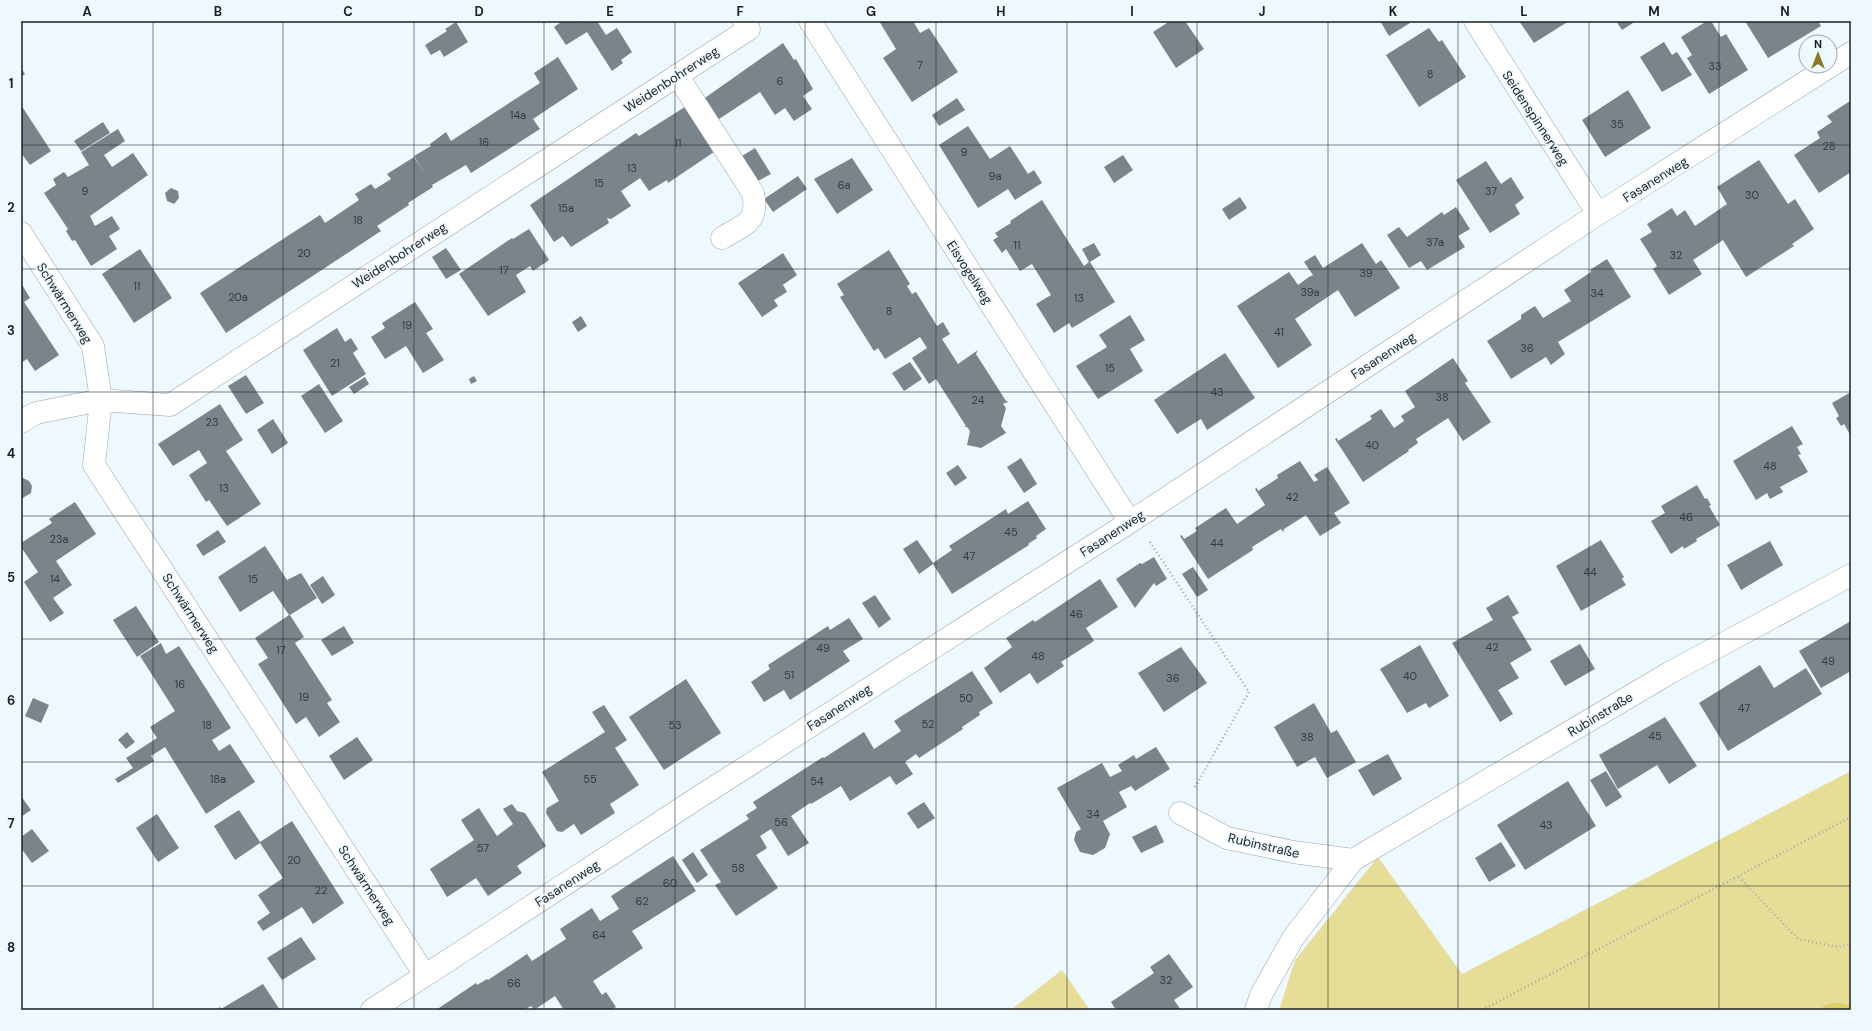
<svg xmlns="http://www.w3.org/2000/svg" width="1872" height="1031" font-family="'DM Sans',sans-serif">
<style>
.green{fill:#e6de97}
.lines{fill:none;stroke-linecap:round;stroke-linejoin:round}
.stream{stroke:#ddd066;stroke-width:9}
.building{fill:#7b848a}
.minor-casing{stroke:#9aa3a9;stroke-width:23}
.path{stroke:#a2aab0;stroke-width:2.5;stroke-dasharray:1 3;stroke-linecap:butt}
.minor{stroke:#fff;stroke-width:22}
.grid{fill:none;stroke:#1c2022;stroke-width:1;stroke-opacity:0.55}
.labels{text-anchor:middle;stroke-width:4;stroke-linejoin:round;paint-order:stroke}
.number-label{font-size:11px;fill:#34393c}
.street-label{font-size:13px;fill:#1c2022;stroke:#eef8ff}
.neatline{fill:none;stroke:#1c2022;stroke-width:1.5}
.grid-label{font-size:13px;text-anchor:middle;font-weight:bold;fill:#1c2022}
</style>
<rect width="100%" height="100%" fill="#eef8ff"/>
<path class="green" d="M 1851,771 L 1851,1010 L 1279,1010 L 1295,960 L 1378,857 L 1462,974 Z
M 1062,970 L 1090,1010 L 1011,1010 Z"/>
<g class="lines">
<path class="stream" d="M 1826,1010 L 1835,1007 L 1851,1010"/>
</g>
<path class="building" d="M 560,21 L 580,21 L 582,23 L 585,21 L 597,21 L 606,35 L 617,28 L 632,52 L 621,60 L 623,63 L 612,71 L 587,32 L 566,45 L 554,27 L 561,22 Z
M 879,21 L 913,21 L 920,33 L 929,28 L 958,72 L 912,102 L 883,58 L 896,49 Z
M 1170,21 L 1185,21 L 1204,49 L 1176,68 L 1153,32 Z
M 1380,21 L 1409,21 L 1410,23 L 1389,36 Z
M 1519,21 L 1569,21 L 1534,43 Z
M 1616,21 L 1631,21 L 1633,23 L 1622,30 Z
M 1707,21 L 1711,21 L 1721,37 L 1726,34 L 1748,70 L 1709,94 L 1687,58 L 1692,55 L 1681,37 Z
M 1745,21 L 1818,21 L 1821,26 L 1768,58 Z
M 456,22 L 468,42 L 444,57 L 440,50 L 431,55 L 425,45 L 447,31 L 445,29 Z
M 1429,28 L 1439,42 L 1442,40 L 1466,77 L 1419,107 L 1386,55 Z
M 1664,42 L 1672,55 L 1677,52 L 1692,75 L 1662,92 L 1640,57 Z
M 783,43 L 794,60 L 796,59 L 813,89 L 803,96 L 812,109 L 794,121 L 785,108 L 775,115 L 760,92 L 716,121 L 702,100 Z
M 558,57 L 578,89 L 533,119 L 540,129 L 471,173 L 466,165 L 432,185 L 433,187 L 408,203 L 409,205 L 377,226 L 381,231 L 226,333 L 200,293 L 320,215 L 325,223 L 359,200 L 355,194 L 371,184 L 375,189 L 391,179 L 387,174 L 414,157 L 425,174 L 414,156 L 431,146 L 430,144 L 446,132 L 451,141 L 540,83 L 534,73 Z
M 21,68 L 25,74 L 21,77 Z
M 1628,90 L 1651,128 L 1605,157 L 1582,120 Z
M 957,98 L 965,110 L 939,126 L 932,115 Z
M 1850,101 L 1851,172 L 1819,193 L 1794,155 L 1820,138 L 1817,132 L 1832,122 L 1827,116 Z
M 21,105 L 51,151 L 30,165 L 21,153 Z
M 688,105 L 717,150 L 668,183 L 667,180 L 649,191 L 640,178 L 621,191 L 631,206 L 611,219 L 607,218 L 609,223 L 571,247 L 563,236 L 554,242 L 530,205 L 636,133 L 639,136 Z
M 103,122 L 110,133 L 81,151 L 74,141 Z
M 968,126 L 990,159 L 1010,146 L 1028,174 L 1034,170 L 1042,183 L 1015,200 L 1008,189 L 978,208 L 939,145 Z
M 118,129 L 125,141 L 104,155 L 112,167 L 133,153 L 148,175 L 90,216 L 95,226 L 112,216 L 120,229 L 109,236 L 117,249 L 91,266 L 75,240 L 72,241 L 66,231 L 68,229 L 44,193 L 56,185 L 53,179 L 64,172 L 68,177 L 89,165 L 81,152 Z
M 755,148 L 771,174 L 758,181 L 742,156 Z
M 1123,155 L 1133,170 L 1114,183 L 1104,167 Z
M 852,158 L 873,190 L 837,214 L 814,179 Z
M 1759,160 L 1788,204 L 1795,199 L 1814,229 L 1792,244 L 1794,246 L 1746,277 L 1723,240 L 1693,260 L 1702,274 L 1669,295 L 1653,269 L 1657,266 L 1640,239 L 1652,232 L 1647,224 L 1672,208 L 1677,216 L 1685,210 L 1695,226 L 1727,204 L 1717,187 Z
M 1486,161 L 1501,184 L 1511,177 L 1524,198 L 1515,205 L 1520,214 L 1490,233 L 1456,180 Z
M 798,176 L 807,189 L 773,212 L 764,199 Z
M 171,188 L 178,191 L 179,198 L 174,204 L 167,201 L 165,193 Z
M 1240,197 L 1247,208 L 1229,220 L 1222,209 Z
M 1042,200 L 1084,266 L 1089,262 L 1082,249 L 1094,243 L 1101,255 L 1090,262 L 1115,302 L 1072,328 L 1069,323 L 1054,333 L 1036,304 L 1051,295 L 1032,264 L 1020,271 L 1006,249 L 1002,253 L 993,240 L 998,237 L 995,233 L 1011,223 L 1010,221 Z
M 1456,207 L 1470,229 L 1458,236 L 1465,247 L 1427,270 L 1421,261 L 1409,268 L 1387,235 L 1399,227 L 1407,237 L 1442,212 L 1444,215 Z
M 529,229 L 549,260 L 533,271 L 530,266 L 516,275 L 526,292 L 488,316 L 459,274 L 512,238 L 513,239 Z
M 1362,243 L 1376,264 L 1381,260 L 1400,288 L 1355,317 L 1338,290 L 1295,319 L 1312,345 L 1278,368 L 1237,306 L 1289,272 L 1298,285 L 1309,277 L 1313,275 L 1304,262 L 1315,255 L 1323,268 Z
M 446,248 L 461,270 L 446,279 L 432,257 Z
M 140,249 L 172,298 L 134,323 L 102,274 Z
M 889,250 L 910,284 L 907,286 L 912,294 L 916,292 L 937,326 L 943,322 L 950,334 L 942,339 L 958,364 L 978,350 L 976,354 L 1006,401 L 1009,401 L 1003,404 L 1006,408 L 1001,426 L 1006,433 L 981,448 L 967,445 L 970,431 L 967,427 L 964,427 L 966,426 L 936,379 L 929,384 L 912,358 L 927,348 L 920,337 L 885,359 L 878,348 L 874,351 L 840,297 L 844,295 L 837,284 Z
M 783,253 L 797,275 L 777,289 L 783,285 L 787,292 L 774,300 L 778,306 L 762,317 L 738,283 Z
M 1607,259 L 1631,297 L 1558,342 L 1565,354 L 1551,365 L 1546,357 L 1511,379 L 1487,341 L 1521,319 L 1521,315 L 1535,306 L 1543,318 L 1571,301 L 1564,290 L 1591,272 L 1590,270 Z
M 21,283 L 30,298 L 24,302 L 59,355 L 35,371 L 27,359 L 21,363 Z
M 415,302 L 433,329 L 426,333 L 444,360 L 423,373 L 406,346 L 385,359 L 371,337 L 385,328 L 382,323 Z
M 1130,315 L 1145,340 L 1130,349 L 1143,371 L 1098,399 L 1076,366 L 1107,347 L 1099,335 Z
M 581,316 L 587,326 L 578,332 L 572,322 Z
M 337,328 L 345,342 L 351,338 L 358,349 L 353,353 L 366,374 L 332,396 L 303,350 Z
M 1225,353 L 1255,398 L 1207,430 L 1201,419 L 1177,434 L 1154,400 Z
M 1453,358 L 1468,381 L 1465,383 L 1491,422 L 1463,441 L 1448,418 L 1416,439 L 1418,443 L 1408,450 L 1409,451 L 1363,482 L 1335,439 L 1337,438 L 1338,441 L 1372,419 L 1370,416 L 1381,409 L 1394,428 L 1404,421 L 1401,416 L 1415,407 L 1405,391 Z
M 910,362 L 922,379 L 904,391 L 892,373 Z
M 246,375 L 264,403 L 246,414 L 228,386 Z
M 474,376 L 477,381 L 471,384 L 469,379 Z
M 365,377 L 369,384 L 354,394 L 349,387 Z
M 319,384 L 343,421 L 325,433 L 301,396 Z
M 1851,392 L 1851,436 L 1844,424 L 1841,426 L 1836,418 L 1839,416 L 1832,403 Z
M 220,404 L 243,440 L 226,451 L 261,504 L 227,526 L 209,500 L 206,502 L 189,475 L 207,463 L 199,450 L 173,466 L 158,444 Z
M 273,419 L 288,443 L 272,454 L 257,430 Z
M 1792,426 L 1803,444 L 1797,447 L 1801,454 L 1798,455 L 1808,472 L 1780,487 L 1783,492 L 1770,499 L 1767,493 L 1756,500 L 1733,461 Z
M 1021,458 L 1037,484 L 1024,493 L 1007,467 Z
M 1300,461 L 1314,482 L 1318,480 L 1314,475 L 1327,467 L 1350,503 L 1334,513 L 1341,523 L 1320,536 L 1306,515 L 1284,529 L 1283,532 L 1281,529 L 1252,547 L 1253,550 L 1208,579 L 1180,536 L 1182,535 L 1184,539 L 1197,531 L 1195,528 L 1226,508 L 1237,524 L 1265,505 L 1255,489 L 1257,488 L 1258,491 L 1278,478 L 1277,475 Z
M 958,465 L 967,478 L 955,486 L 946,473 Z
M 21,477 L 29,481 L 32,486 L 31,493 L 21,499 Z
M 1697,485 L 1705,499 L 1707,498 L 1711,505 L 1709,506 L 1720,525 L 1696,539 L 1697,541 L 1684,549 L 1683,546 L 1671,554 L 1651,521 L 1665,513 L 1661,506 Z
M 1028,501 L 1046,529 L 1036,536 L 1037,538 L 1028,544 L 1029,545 L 952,594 L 933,564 L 919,574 L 903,549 L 917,540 L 933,563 L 952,550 L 949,546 L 1006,509 L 1008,514 Z
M 75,502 L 96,534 L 56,561 L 72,585 L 53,598 L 64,613 L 50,622 L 24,582 L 38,572 L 21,547 L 21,543 L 52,523 L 49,519 Z
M 218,530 L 226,542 L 203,556 L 196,545 Z
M 1601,540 L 1624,577 L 1622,579 L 1626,585 L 1581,611 L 1556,566 Z
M 1770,541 L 1783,565 L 1741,590 L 1727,565 Z
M 265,546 L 287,580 L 301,573 L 317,598 L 290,615 L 304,637 L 295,643 L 332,700 L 327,703 L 340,722 L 319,737 L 306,717 L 296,724 L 258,664 L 268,658 L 255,638 L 289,615 L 273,591 L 240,612 L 218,577 Z
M 1154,557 L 1167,579 L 1156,586 L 1154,583 L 1135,608 L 1116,579 L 1140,563 L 1142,564 Z
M 1193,567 L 1208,590 L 1197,597 L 1182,574 Z
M 323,576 L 335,595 L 322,604 L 310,585 Z
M 1100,579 L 1118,607 L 1086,628 L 1094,641 L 1061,662 L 1064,666 L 1037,684 L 1030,673 L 1000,693 L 984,668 L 1012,647 L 1006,638 L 1033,620 L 1035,622 Z
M 875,595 L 891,619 L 879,628 L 862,603 Z
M 1508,595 L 1519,613 L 1512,617 L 1532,650 L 1510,663 L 1519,678 L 1498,690 L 1513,714 L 1500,722 L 1452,643 L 1493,620 L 1486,608 Z
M 136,606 L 159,642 L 137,657 L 113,620 Z
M 849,618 L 863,639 L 843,651 L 850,661 L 790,700 L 784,690 L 764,702 L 751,682 L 770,669 L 768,665 L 828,626 L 830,630 Z
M 1851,621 L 1851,671 L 1821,688 L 1799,651 Z
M 344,626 L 354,643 L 332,656 L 321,640 Z
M 161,643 L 166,654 L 179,646 L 231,728 L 212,740 L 219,751 L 230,744 L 255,782 L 206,814 L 165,747 L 151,756 L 154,761 L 118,783 L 115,779 L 133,768 L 126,758 L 157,738 L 150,727 L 175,711 L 140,656 Z
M 1580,644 L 1595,669 L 1565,686 L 1550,661 Z
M 1420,645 L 1449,696 L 1429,708 L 1426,703 L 1407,713 L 1380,669 Z
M 1181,647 L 1207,683 L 1164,712 L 1138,673 Z
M 1760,665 L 1774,688 L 1806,668 L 1822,694 L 1728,751 L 1699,703 Z
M 972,671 L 993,703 L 979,712 L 980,715 L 962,727 L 963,729 L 919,758 L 916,754 L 905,762 L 913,774 L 896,785 L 890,776 L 850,801 L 841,786 L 811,804 L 810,803 L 791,816 L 809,843 L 788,856 L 771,829 L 760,836 L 767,848 L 756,855 L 778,888 L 736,916 L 715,885 L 721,882 L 700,850 L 749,819 L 746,815 L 757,808 L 753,802 L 823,757 L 824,758 L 864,732 L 874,749 L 901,731 L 894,721 Z
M 686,679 L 721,733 L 664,770 L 629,717 Z
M 33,698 L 49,705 L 41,723 L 25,716 Z
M 1314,703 L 1331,733 L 1337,730 L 1356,762 L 1327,778 L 1315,757 L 1297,767 L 1274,727 Z
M 604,705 L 627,740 L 615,748 L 639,785 L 610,804 L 615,813 L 581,835 L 574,824 L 562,832 L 557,831 L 546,813 L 547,808 L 559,801 L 542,772 L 605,732 L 592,712 Z
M 1665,717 L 1697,766 L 1669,784 L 1657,765 L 1618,789 L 1599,755 Z
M 127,732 L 135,742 L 126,749 L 118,740 Z
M 357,737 L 373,760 L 344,780 L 329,756 Z
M 1156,747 L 1170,769 L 1135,791 L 1131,786 L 1119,792 L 1127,807 L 1103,821 L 1110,834 L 1105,848 L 1093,855 L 1080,852 L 1074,840 L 1076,832 L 1081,829 L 1057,788 L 1102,763 L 1110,777 L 1122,771 L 1118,765 L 1134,755 L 1136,759 Z
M 1388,754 L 1402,779 L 1373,796 L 1358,770 Z
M 1606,771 L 1622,797 L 1606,807 L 1590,780 Z
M 1568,781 L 1596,826 L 1525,870 L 1497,825 Z
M 21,796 L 31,810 L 21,817 Z
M 924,802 L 935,818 L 918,829 L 907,813 Z
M 512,804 L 517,811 L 525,813 L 546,846 L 517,866 L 522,873 L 488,896 L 476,878 L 447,897 L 430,869 L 474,840 L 461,820 L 479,808 L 497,836 L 513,824 L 503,809 Z
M 239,810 L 260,842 L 292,821 L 344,903 L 313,924 L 302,907 L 263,931 L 257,922 L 270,913 L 258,895 L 283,878 L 260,843 L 235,860 L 214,826 Z
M 157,814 L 179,848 L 158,862 L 136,828 Z
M 1156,825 L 1164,842 L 1141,853 L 1132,837 Z
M 32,829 L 49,851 L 32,863 L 21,848 L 21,837 Z
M 1501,842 L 1516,866 L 1489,882 L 1475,858 Z
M 693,852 L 708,875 L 697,883 L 682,860 Z
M 673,856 L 696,891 L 632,931 L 643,948 L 593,981 L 602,995 L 606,992 L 616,1007 L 612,1010 L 564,1010 L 555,996 L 534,1010 L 531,1006 L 524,1010 L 436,1010 L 476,983 L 477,985 L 487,979 L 488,980 L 527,954 L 532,961 L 566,939 L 560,929 L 592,908 L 600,921 L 619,909 L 611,896 Z
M 301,937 L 316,959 L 282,980 L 267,958 Z
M 1169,954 L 1193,987 L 1174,1000 L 1181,1010 L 1116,1010 L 1111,1002 L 1154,973 L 1150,967 Z
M 263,984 L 280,1010 L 216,1010 L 220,1007 L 221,1009 Z"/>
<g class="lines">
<defs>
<path id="minor" d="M 810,21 L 1130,522
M 1475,21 L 1598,214
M 677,75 L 753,193 C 759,223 745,224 722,238
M 21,233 L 93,346 L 101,400 L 94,465 L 425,975
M 21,422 L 36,413 L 101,400 L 170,405 L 749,29 L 744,21
M 1180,813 L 1227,838 L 1293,852 L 1353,860
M 372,1010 L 699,797 L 1130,522 L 1598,214 L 1851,53
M 1256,1010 L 1261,995 L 1293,938 L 1353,860 L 1671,672 L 1851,575"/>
</defs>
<use href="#minor" class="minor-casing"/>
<path class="path" d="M 1150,542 L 1249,692 L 1194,789
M 1739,877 L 1798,939 L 1838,947 L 1851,944
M 1482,1010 L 1851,817"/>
<use href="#minor" class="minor"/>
</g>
<path class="grid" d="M 153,21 L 153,1010M 283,21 L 283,1010M 414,21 L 414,1010M 544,21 L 544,1010M 675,21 L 675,1010M 805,21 L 805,1010M 936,21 L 936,1010M 1067,21 L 1067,1010M 1197,21 L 1197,1010M 1328,21 L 1328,1010M 1458,21 L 1458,1010M 1589,21 L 1589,1010M 1719,21 L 1719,1010M 21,145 L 1851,145M 21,269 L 1851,269M 21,392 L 1851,392M 21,516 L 1851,516M 21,639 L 1851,639M 21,762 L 1851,762M 21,886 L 1851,886"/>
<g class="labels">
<g class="number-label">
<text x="920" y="69">7</text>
<text x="1715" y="70">33</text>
<text x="1430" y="78">8</text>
<text x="780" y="85">6</text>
<text x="518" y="119">14a</text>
<text x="1617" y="128">35</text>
<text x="484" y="146">16</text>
<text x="678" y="147">11</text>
<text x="1829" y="150">28</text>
<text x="964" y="156">9</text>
<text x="632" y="172">13</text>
<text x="995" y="180">9a</text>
<text x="599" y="187">15</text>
<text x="844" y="189">6a</text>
<text x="85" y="195">9</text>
<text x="1491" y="195">37</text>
<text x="1752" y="199">30</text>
<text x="566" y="212">15a</text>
<text x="358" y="224">18</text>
<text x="1435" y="246">37a</text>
<text x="1017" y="249">11</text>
<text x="304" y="257">20</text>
<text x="1676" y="259">32</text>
<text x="504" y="274">17</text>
<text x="1366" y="277">39</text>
<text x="137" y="290">11</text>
<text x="1310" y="296">39a</text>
<text x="1597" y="297">34</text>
<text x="238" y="301">20a</text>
<text x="1079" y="302">13</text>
<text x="889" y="315">8</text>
<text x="407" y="329">19</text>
<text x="1279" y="336">41</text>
<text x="1527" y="352">36</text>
<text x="335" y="367">21</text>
<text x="1110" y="372">15</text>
<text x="1217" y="396">43</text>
<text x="1442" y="401">38</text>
<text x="978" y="404">24</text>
<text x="212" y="426">23</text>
<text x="1372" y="449">40</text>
<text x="1770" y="470">48</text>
<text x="224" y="492">13</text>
<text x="1292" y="501">42</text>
<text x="1686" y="521">46</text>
<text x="1011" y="536">45</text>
<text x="59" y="543">23a</text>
<text x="1217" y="547">44</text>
<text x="969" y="560">47</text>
<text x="1590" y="576">44</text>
<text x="55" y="583">14</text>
<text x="253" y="583">15</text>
<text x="1076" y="618">46</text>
<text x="1492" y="651">42</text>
<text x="823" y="652">49</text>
<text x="281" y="654">17</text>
<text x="1038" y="660">48</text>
<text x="1828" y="665">49</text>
<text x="789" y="679">51</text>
<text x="1410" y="680">40</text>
<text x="1173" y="682">36</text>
<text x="180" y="688">16</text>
<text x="304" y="701">19</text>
<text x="966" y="702">50</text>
<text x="1744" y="712">47</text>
<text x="928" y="728">52</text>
<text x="207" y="729">18</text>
<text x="675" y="729">53</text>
<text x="1655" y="740">45</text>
<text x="1307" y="741">38</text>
<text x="218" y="783">18a</text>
<text x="590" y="783">55</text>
<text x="817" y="785">54</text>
<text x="1093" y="818">34</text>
<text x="781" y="826">56</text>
<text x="1546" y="829">43</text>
<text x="483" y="852">57</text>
<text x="294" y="864">20</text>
<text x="738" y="872">58</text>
<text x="670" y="887">60</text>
<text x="321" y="894">22</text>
<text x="642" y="905">62</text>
<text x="599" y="939">64</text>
<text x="1166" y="984">32</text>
<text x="514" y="987">66</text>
</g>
<g class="street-label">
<text transform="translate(671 79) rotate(-33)" y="5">Weidenbohrerweg</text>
<text transform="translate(1536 118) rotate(57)" y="5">Seidenspinnerweg</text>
<text transform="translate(1655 179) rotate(-32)" y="5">Fasanenweg</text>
<text transform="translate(399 255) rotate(-33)" y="5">Weidenbohrerweg</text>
<text transform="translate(970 272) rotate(57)" y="5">Eisvogelweg</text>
<text transform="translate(65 303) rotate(58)" y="5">Schwärmerweg</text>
<text transform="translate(1383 355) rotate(-33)" y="5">Fasanenweg</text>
<text transform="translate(1112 533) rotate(-33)" y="5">Fasanenweg</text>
<text transform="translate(191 613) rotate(57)" y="5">Schwärmerweg</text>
<text transform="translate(839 707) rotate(-33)" y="5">Fasanenweg</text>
<text transform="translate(1600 714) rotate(-31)" y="5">Rubinstraße</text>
<text transform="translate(1264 845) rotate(13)" y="5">Rubinstraße</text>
<text transform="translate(567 883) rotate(-33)" y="5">Fasanenweg</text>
<text transform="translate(367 885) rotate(57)" y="5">Schwärmerweg</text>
</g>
</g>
<rect width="1872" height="1031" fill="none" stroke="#eef8ff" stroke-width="44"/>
<g transform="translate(1818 54)"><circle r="19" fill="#eef8ff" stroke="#9aa2a7"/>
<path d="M0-3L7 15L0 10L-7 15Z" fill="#877c22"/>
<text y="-6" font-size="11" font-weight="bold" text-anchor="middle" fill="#1c2022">N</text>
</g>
<rect x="22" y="22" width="1828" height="987" class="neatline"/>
<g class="grid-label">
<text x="87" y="16">A</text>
<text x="218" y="16">B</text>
<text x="348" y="16">C</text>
<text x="479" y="16">D</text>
<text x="610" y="16">E</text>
<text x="740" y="16">F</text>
<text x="871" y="16">G</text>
<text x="1001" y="16">H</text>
<text x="1132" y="16">I</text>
<text x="1262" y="16">J</text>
<text x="1393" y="16">K</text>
<text x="1524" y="16">L</text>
<text x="1654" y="16">M</text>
<text x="1785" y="16">N</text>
<text x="11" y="88">1</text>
<text x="11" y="212">2</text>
<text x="11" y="335">3</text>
<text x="11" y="458">4</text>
<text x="11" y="582">5</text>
<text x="11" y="705">6</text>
<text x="11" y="828">7</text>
<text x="11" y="952">8</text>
</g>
</svg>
